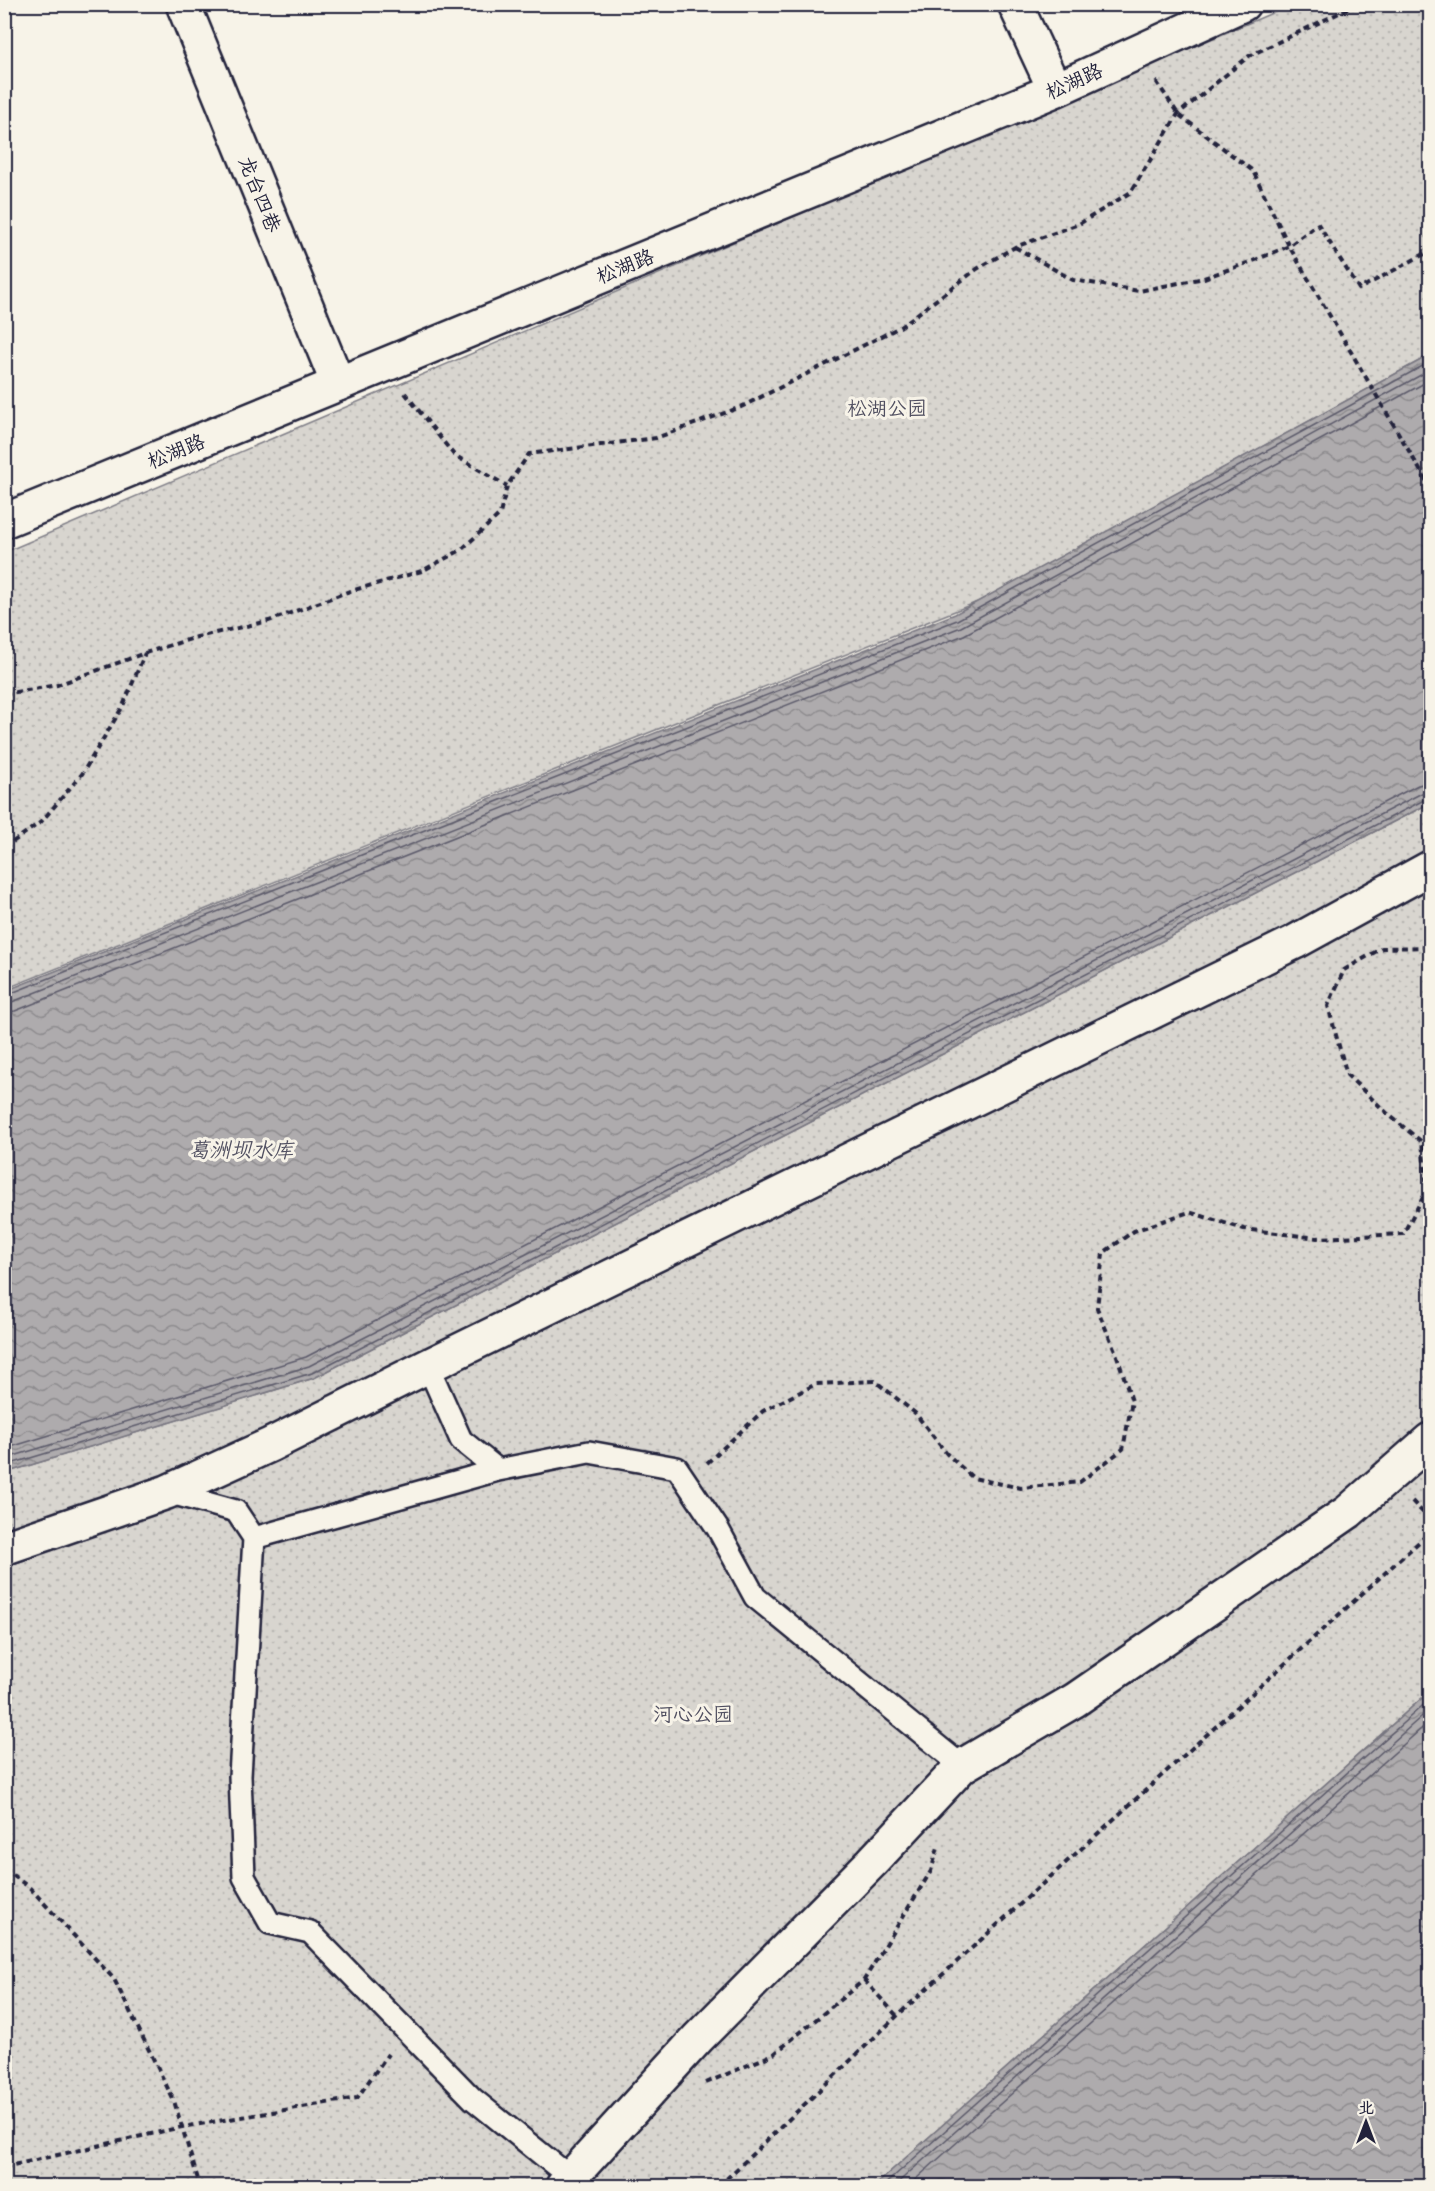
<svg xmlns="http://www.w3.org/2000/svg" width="1435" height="2191" font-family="Kalam,'LXGW WenKai TC',sans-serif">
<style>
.park{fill:url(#park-dots);stroke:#7d7c85;stroke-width:1.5}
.water{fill:url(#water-waves);stroke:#76747f;stroke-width:1.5}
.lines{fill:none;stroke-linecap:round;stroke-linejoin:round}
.shore{stroke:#5a5969;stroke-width:1.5}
.lane-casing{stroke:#22223b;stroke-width:26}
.street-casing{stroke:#22223b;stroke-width:38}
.secondary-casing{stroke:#22223b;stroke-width:38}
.path{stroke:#22223b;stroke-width:4;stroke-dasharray:6 4.5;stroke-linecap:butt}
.lane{stroke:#f7f3e8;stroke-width:21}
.street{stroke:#f7f3e8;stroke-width:33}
.secondary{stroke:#f7f3e8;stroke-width:33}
.labels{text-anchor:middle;stroke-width:6;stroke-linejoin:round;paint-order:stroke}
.street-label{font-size:20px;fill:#22223b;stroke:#f7f3e8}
.park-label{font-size:20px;fill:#504f60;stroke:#f7f3e8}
.water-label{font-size:21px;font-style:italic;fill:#535263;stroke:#f7f3e8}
</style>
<defs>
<pattern id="park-dots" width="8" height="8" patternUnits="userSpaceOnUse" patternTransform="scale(1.5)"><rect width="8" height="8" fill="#d8d5cf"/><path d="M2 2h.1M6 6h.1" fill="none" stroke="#b9b7b3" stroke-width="1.8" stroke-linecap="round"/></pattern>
<pattern id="water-waves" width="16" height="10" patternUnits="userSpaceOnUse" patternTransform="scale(1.5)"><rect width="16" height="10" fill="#aeabad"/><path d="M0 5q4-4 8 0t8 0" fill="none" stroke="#8d8b8e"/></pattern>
</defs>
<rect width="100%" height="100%" fill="#f7f3e8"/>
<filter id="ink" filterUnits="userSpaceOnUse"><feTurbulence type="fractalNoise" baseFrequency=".0167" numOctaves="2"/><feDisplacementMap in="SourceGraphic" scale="12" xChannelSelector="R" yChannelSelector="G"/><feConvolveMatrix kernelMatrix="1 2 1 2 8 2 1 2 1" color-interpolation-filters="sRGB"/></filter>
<g filter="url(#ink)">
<path class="park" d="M 1291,5 L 1430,5 L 1430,355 L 980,601 L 5,989 L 5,552 Z
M 1430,803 L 1430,1691 L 874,2186 L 5,2186 L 5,1473 L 314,1378 Z"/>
<path class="water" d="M 1430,355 L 1430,803 L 314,1378 L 5,1473 L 5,991 L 955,614 Z
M 1430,1691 L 1430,2186 L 874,2186 Z"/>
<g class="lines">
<path class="shore" d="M 4,996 L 957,620 L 1430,362
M 4,1003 L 12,1002 L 961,627 L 1430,370
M 4,1012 L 15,1011 L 964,635 L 1430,380
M 4,1449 L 306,1357 L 1418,785 L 1430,782
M 4,1459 L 309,1366 L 1422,793 L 1430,791
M 4,1466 L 312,1373 L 1426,799 L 1430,799
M 883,2186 L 1430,1699
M 894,2186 L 1430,1709
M 908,2186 L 1430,1721"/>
<defs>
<path id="lane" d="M 428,1366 L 461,1440 L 498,1470 L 589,1452 L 677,1468 L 718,1529 L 755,1597 L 962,1766
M 167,1492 L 236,1511 L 254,1538 L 240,1776 L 244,1877 L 270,1923 L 310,1932 L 473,2099 L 571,2178
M 254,1538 L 498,1470"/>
<path id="street" d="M 183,4 L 338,384
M 4,1548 L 167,1492 L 270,1445 L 428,1366 L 1295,942 L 1430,868
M 563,2186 L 698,2038 L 872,1862 L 962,1766 L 1075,1700 L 1348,1512 L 1430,1440"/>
<path id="secondary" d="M 1015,4 L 1055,90
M 4,521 L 1055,90 L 1243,4"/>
</defs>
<use href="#lane" class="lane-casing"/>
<use href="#street" class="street-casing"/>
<use href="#secondary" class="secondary-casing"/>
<path class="path" d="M 1156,81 L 1178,114 L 1253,171 L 1289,246 L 1430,487
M 1015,247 L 1073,280 L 1139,291 L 1204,278 L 1253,261 L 1289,246 L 1318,224 L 1359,289 L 1430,251
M 405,393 L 454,455 L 507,486
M 4,694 L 57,685 L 145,653 L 197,637 L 269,621 L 347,592 L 422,571 L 461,550 L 500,514 L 507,486 L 529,454 L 656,438 L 741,407 L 900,327 L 977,269 L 1015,247 L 1079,224 L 1131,192 L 1178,114 L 1249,56 L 1358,4
M 4,848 L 41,822 L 82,774 L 123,706 L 145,653
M 707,1463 L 763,1411 L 816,1384 L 875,1381 L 915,1413 L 947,1454 L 973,1478 L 1021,1488 L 1080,1482 L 1123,1449 L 1132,1401 L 1116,1353 L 1097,1308 L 1103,1253 L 1134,1231 L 1189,1212 L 1244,1229 L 1317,1238 L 1403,1234 L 1427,1190 L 1422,1142 L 1389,1115 L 1347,1075 L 1328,1006 L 1344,970 L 1382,948 L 1430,947
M 1412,1501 L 1430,1520
M 4,1869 L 30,1888 L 114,1979 L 174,2101 L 200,2186
M 864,1980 L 897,2016
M 706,2083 L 774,2054 L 864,1980 L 931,1871 L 939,1844
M 4,2167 L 182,2127 L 357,2098 L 388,2054
M 719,2186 L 897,2016 L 1430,1532"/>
<use href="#lane" class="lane"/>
<use href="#street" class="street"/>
<use href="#secondary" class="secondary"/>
</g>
</g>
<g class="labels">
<g class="street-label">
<text transform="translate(1074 81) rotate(-24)" y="7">松湖路</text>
<text transform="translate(260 194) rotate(68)" y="7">龙台四巷</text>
<text transform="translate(625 266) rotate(-22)" y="7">松湖路</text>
<text transform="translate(176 451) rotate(-22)" y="7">松湖路</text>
</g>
<g class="park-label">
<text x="887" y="415">松湖公园</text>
<text x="693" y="1721">河心公园</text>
</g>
<g class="water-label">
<text x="241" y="1157">葛洲坝水库</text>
</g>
</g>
<rect width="1435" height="2191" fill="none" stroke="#f7f3e8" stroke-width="24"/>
<rect x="12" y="12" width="1411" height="2167" fill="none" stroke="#22223b" stroke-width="2" filter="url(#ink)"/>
<g transform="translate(1366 2122)" stroke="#f7f3e8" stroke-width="4.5" paint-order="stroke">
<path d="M0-4.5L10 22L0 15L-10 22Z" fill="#22223b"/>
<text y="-9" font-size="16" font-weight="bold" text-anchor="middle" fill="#22223b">北</text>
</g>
</svg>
